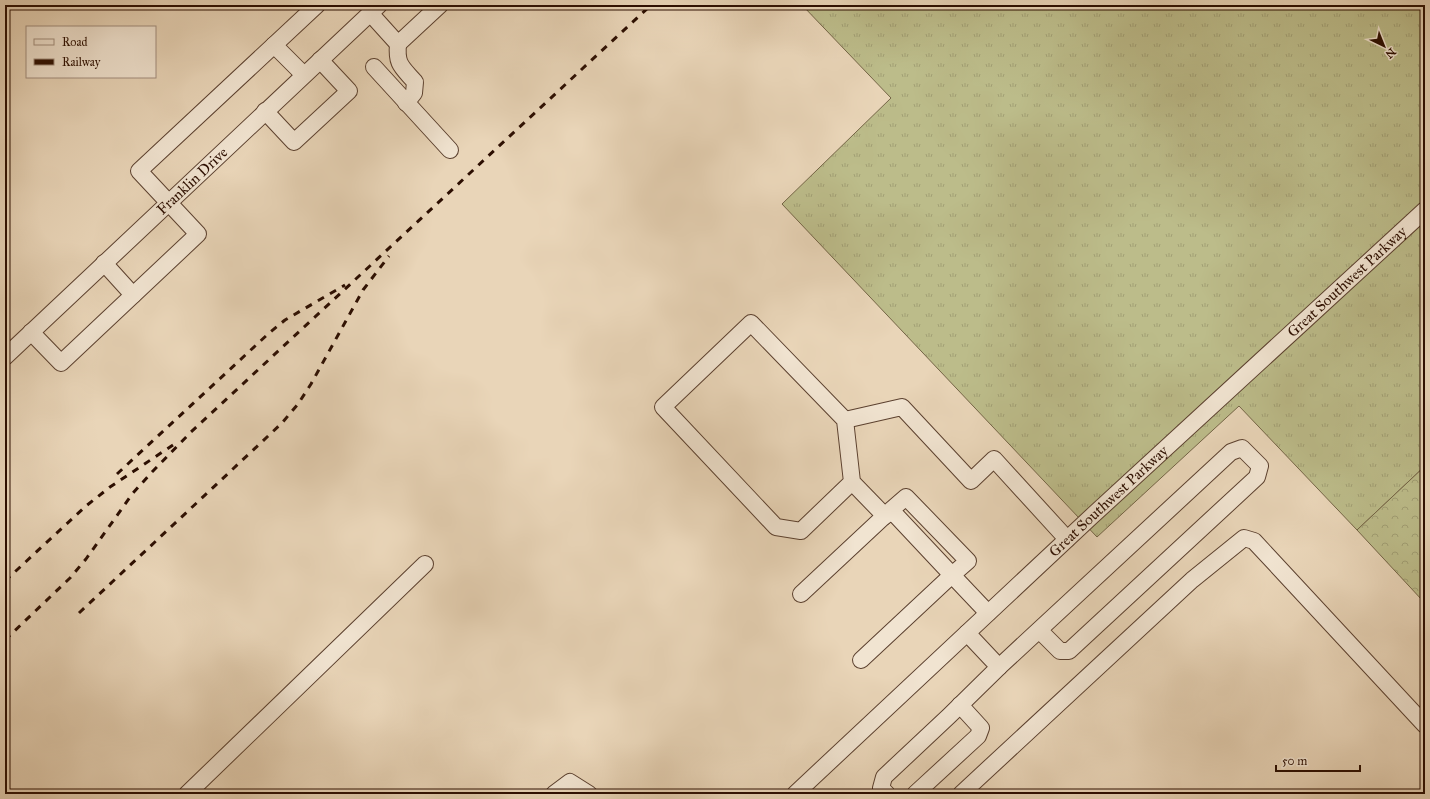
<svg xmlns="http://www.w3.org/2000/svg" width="1430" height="799" font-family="'IM FELL Great Primer',serif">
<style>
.grass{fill:url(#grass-tufts);stroke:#746546}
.forest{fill:url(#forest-crowns);stroke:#746546}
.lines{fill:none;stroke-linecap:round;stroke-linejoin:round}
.minor-casing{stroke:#5b402f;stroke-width:18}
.minor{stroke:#f1e4d1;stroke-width:16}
.rail{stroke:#2c0e01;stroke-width:3;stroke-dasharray:7 7;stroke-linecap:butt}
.labels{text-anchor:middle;stroke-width:3;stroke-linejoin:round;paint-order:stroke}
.street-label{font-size:15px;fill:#2c0e01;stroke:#f1e4d1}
</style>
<defs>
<pattern id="grass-tufts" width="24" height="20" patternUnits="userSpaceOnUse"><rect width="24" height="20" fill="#bcbc8a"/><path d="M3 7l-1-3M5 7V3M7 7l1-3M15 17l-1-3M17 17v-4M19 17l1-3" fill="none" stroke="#a2a075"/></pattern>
<pattern id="forest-crowns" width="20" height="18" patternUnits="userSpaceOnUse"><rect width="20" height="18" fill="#bcbc8a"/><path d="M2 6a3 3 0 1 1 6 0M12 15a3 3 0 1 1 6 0" fill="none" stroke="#a2a075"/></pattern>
</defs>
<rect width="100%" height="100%" fill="#e9d5b8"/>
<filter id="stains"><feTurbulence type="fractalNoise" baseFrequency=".005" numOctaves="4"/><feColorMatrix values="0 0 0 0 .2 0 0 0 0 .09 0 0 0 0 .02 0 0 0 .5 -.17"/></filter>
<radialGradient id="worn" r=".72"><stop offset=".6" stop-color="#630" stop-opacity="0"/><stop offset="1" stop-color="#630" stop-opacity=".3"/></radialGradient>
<path class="grass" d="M 802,5 L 1425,5 L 1425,466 L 1357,530 L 1239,406 L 1097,537 L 782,204 L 891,98 Z"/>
<path class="forest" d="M 1425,466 L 1425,597 L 1422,600 L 1357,530 Z"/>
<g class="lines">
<defs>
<g id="minor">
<path d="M 370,13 L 398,44 L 440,5"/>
<path d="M 398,44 C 396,65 402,67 415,82 L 414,93 L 406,103"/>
<path d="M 274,45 L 304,75"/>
<path d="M 374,67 L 450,150"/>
<path d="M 265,111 L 294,142 L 349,91 L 320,60"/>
<path d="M 104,263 L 133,295"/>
<path d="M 31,332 L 61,363 L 198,234 L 139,171 L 317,5"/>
<path id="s1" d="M 5,357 L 379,5"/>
<path d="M 845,420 L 902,407 L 971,481 L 994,459 L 1067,539"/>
<path d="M 852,482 L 845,420 L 751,323 L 663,407 L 776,527 L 801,531 L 852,482 L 885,516"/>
<path d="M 801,594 L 891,510 L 952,575 L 968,561 L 906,497 L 891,510"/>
<path d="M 861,660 L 952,575 L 988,613"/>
<path d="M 999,667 L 1231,452 L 1242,448 L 1260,466 L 1257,477 L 1069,651 L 1060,651 L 1039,630"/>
<path d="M 187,794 L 425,564"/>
<path d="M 554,794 L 570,782 L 589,794"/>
<path id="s2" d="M 795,794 L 1092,516 L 1425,210"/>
<path d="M 887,794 L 881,788 L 884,777 L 949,716 L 999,667 L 967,633"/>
<path d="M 915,794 L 978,736 L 981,728 L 960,705"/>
<path d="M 961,794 L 1192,580 L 1244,538 L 1254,541 L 1425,725"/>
</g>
</defs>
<use href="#minor" class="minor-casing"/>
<use href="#minor" class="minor"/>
<path class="rail" d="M 117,474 L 268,334 L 285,320 L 345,285
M 5,581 L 86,506 L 110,487 L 173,445
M 79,613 L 282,423 L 298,404 L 311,384 L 363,290 L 389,256
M 5,640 L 70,578 L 86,559 L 133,493 L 152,472 L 191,432 L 651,5"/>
</g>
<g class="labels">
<g class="street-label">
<text dy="5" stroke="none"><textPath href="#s1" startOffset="257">Franklin Drive</textPath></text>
<text dy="5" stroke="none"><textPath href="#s2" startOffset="753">Great Southwest Parkway</textPath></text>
<text dy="5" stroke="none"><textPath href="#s2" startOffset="429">Great Southwest Parkway</textPath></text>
</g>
</g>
<rect width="1430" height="799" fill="none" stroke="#e9d5b8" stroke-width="20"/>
<rect x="6" y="6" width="1418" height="787" fill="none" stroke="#2c0e01" stroke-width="2"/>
<rect x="10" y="10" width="1410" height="779" fill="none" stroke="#2c0e01"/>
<rect x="26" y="26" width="130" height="52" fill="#f1e4d1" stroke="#a28e7e"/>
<rect x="34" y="39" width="20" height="6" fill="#f1e4d1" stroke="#a28e7e"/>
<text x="62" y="46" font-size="12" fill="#2c0e01">Road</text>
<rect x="34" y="59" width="20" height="6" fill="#2c0e01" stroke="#a28e7e"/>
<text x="62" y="66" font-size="12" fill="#2c0e01">Railway</text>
<g transform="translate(1384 46) rotate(137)" stroke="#f1e4d1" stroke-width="3" paint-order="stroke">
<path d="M0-3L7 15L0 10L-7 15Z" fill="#2c0e01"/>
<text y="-6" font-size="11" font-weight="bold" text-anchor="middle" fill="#2c0e01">N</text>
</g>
<path d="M1276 765v6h84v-6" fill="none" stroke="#2c0e01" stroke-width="2"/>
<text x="1282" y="765" font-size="12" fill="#2c0e01" stroke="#f1e4d1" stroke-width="3" paint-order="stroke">50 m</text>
<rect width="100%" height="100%" filter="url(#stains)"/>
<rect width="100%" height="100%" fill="url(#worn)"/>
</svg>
